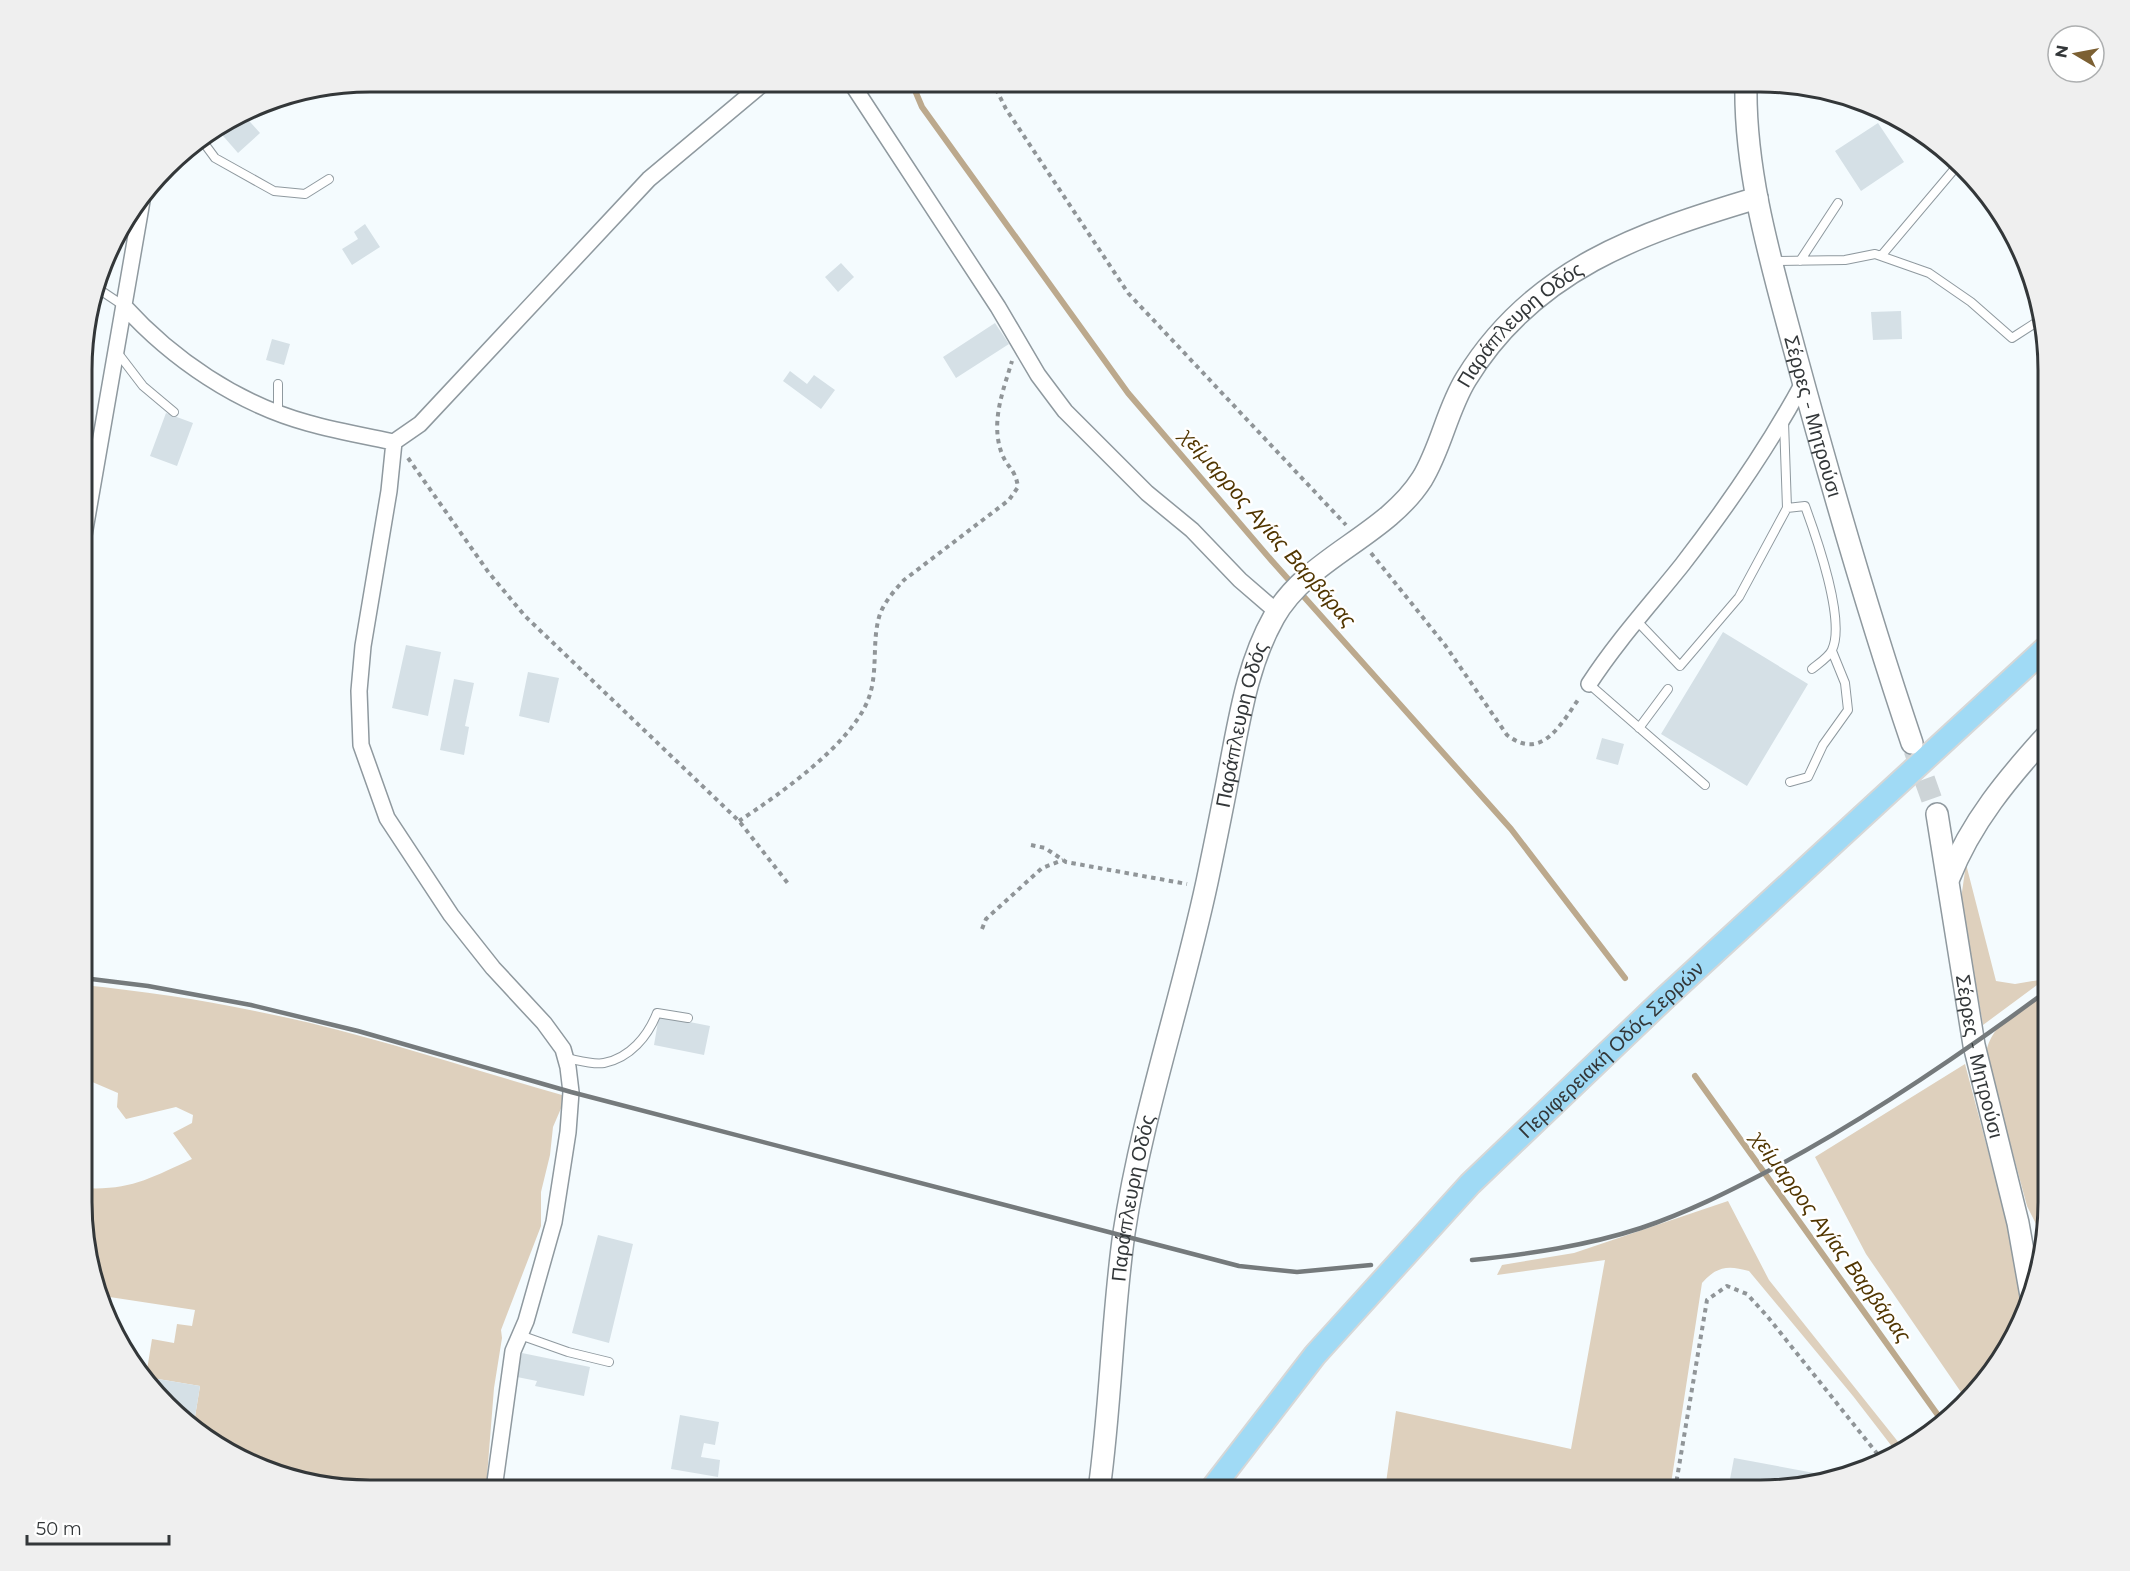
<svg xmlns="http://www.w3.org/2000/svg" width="2130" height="1571" font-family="Montserrat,sans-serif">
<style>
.green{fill:#ded0bd}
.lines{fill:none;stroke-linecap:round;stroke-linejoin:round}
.stream{stroke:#bca98d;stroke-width:6}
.building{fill:#d5e0e6}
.secondary-tunnel{stroke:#cdd4d7;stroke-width:21;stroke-dasharray:21 10;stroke-linecap:butt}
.lane-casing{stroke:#8f999f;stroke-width:10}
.street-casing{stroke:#8f999f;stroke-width:18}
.secondary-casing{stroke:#8f999f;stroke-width:24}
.primary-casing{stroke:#d6d7d7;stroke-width:26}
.path{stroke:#909598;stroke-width:4;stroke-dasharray:4.5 4.5;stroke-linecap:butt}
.lane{stroke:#fff;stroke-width:8}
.street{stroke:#fff;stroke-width:15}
.secondary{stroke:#fff;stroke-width:21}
.primary{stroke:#a0daf5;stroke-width:22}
.rail{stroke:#757a7c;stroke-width:4.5}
.labels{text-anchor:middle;stroke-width:5;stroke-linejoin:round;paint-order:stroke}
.street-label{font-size:20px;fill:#333739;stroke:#fff}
.water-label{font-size:21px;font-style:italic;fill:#513601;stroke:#fff}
.rim{fill:none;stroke:#333739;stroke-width:3}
</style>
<rect width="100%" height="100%" fill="#f4fbfe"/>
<path class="green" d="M 1966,864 L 1996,981 L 2015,984 L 2045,979 L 1983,1025 L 1961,899 Z
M 83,985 C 141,991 198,999 255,1011 C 358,1031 460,1066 562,1095 L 562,1106 L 553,1127 L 550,1155 L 541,1192 L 541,1226 L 501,1330 L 502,1338 L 494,1388 L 486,1489 L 351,1489 L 259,1468 L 193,1429 L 200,1386 L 158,1379 L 156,1388 L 146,1376 L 152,1339 L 174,1343 L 177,1324 L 192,1326 L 195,1310 L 103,1296 L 83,1239 L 83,1188 C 129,1191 151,1178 192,1159 L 173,1133 L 192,1123 L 193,1115 L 176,1107 L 126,1119 L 117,1107 L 118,1093 L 83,1078 Z
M 2048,991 L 2048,1216 L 2038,1228 L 2027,1206 L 1986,1054 C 1990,1022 2025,1007 2048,991 Z
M 1965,1064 L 2015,1253 L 2025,1315 L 1989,1378 L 1965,1398 L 1866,1254 L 1815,1157 Z
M 1728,1201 L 1769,1280 L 1903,1448 L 1897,1453 L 1853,1396 L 1749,1271 C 1728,1265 1717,1266 1702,1283 L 1670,1490 L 1385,1490 L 1396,1411 L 1571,1449 L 1605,1260 L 1497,1275 L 1502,1265 L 1574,1253 Z
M 1295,1479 L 1350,1490 L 1286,1490 Z"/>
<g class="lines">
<path class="stream" d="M 911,81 L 922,107 L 1128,393 L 1272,561 L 1511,829 L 1625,978
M 1695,1076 L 1940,1418"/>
</g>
<path class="building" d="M 242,113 L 260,133 L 238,153 L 217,129 Z
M 1878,123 L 1904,162 L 1861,191 L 1835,151 Z
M 365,224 L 380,247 L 352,265 L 342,249 L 358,239 L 354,232 Z
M 841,263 L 854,277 L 838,292 L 825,277 Z
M 1901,311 L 1902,339 L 1873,340 L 1871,312 Z
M 995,323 L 1009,344 L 956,378 L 943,357 Z
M 272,339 L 290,344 L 284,365 L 266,360 Z
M 790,371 L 807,384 L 814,375 L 835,390 L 821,409 L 783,381 Z
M 166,413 L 193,423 L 177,466 L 150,456 Z
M 1723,632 L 1808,684 L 1747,786 L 1661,734 Z
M 406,645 L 441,652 L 428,716 L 392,708 Z
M 528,672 L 559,678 L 549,723 L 519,716 Z
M 454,679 L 474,683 L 465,726 L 469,727 L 464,755 L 440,750 Z
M 1602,738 L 1624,744 L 1618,765 L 1596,759 Z
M 659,1016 L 710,1026 L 704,1055 L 654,1045 Z
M 598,1235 L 633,1244 L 609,1343 L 572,1333 Z
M 522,1353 L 590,1367 L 584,1396 L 535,1386 L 537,1381 L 517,1377 Z
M 158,1379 L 200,1386 L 193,1429 L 156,1388 Z
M 680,1415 L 719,1422 L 715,1445 L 704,1443 L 701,1457 L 720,1460 L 718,1477 L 671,1469 Z
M 1734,1458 L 1825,1475 L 1761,1490 L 1728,1490 Z"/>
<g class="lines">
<path class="secondary-tunnel" d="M 1914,750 L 1937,814"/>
<defs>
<path id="lane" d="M 201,139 L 215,158 L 274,191 L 305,194 L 329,179
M 1881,256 L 1957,166
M 1773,261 L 1845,260 L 1875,254 L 1929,273 L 1971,302 L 2012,338 L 2040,320
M 1800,261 L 1838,203
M 97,288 L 124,306
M 117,352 L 143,386 L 174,412
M 278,413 L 278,384
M 1784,422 L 1787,508
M 1636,620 L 1680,666 L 1739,597 L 1787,508 L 1805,506 C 1816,536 1846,621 1832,650 C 1829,657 1818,664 1812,669
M 1589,684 L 1705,785
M 1639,728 L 1668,689
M 1790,782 L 1808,777 L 1823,745 L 1848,710 L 1845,683 L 1832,651
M 566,1058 C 577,1060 593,1065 604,1063 C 630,1058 648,1036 657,1013 L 688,1018
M 520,1335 L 568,1352 L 609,1362"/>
<path id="street" d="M 850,81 L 998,307 L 1038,375 L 1065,411 L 1147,493 L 1192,530 L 1240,580 L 1277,612
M 124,306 C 172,359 238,404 308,423 C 336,431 365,436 394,442
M 83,541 L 142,201
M 1589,684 C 1617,641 1650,605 1682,565 C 1726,508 1769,446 1803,383
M 494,1489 L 513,1351 L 526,1321 L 554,1222 L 568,1132 L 571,1092 L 568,1067 L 563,1049 L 544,1023 L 493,968 L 451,915 L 387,818 L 361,745 L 359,691 L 363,646 L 389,491 L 394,442 L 420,424 L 649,179 L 766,81"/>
<g id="secondary">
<path id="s1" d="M 1746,82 C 1744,172 1771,262 1794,348 C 1830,481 1868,613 1912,743"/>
<path id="s2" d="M 1937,814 L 1974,1045 L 2018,1223 L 2031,1296"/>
<path d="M 1949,878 C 1971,822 2008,778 2048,734"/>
<path id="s3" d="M 1099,1490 C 1111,1404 1112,1318 1124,1233 C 1142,1114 1182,999 1207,882 C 1215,844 1223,805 1230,767 C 1240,716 1248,663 1274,617 C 1308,557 1385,537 1422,479 C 1441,448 1447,410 1466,379 C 1533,269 1640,233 1757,198"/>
</g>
<g id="primary">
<path id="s4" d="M 1211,1490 L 1315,1355 L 1470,1184 L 1666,997 L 2048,646"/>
</g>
</defs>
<use href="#lane" class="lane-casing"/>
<use href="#street" class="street-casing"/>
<use href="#secondary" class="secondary-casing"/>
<use href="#primary" class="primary-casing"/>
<path class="path" d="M 992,81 L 1006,109 L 1128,293 L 1346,525
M 408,458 L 489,573 L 525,616 L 739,821 L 790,886
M 1371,553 L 1445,645 L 1507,735 C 1542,762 1561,724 1580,697
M 739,821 C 780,794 850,745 868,700 C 879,672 871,641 880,614 C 885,601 895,590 904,580 L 1009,500 L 1018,487 C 1015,468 1008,469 1002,454 C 990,423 1003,391 1012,361
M 1031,845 L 1045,848 L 1066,862 L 1187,884
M 982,929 L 986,919 L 1042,868 L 1063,860
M 1675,1490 L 1707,1300 L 1727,1286 L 1747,1294 L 1767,1316 L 1883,1461"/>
<use href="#lane" class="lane"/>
<use href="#street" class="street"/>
<use href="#secondary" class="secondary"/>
<use href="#primary" class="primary"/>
<path class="rail" d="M 83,978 L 148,986 L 251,1005 L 358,1031 L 571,1092 L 1239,1266 L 1297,1272 L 1371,1265
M 1472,1260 C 1529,1254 1586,1246 1641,1228 C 1686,1213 1728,1192 1770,1170 C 1868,1118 1959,1056 2048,990"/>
</g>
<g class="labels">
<g class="street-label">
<text dy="7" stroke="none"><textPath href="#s3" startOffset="1284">Παράπλευρη Οδός</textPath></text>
<text dy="7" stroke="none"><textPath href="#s1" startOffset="342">Σέρρες - Μητρούσι</textPath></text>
<text dy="7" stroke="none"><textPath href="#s3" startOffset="780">Παράπλευρη Οδός</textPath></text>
<text dy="7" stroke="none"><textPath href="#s4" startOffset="596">Περιφερειακή Οδός Σερρών</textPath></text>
<text dy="7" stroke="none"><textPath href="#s2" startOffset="246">Σέρρες - Μητρούσι</textPath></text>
<text dy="7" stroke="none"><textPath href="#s3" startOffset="294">Παράπλευρη Οδός</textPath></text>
</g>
<g class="water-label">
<text transform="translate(1268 528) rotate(49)" y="7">χείμαρρος Αγίας Βαρβάρας</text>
<text transform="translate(1831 1237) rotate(54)" y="7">χείμαρρος Αγίας Βαρβάρας</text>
</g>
</g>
<path d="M0 0H2130V1571H0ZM370 92H1760A278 278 0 0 1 2038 370V1202A278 278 0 0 1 1760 1480H370A278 278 0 0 1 92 1202V370A278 278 0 0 1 370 92Z" fill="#efefef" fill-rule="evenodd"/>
<path class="rim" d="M370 92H1760A278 278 0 0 1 2038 370V1202A278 278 0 0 1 1760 1480H370A278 278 0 0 1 92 1202V370A278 278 0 0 1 370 92Z"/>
<g transform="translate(2076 54) rotate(280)"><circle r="28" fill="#ffffff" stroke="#adafb0" stroke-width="1.5"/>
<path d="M0-4.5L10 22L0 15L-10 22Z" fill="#7c6033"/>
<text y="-9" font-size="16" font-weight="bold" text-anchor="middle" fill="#333739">N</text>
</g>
<path d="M27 1535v9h142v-9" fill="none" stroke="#333739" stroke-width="3"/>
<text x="36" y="1535" font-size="18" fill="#333739" stroke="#ffffff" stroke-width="4.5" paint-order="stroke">50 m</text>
</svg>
